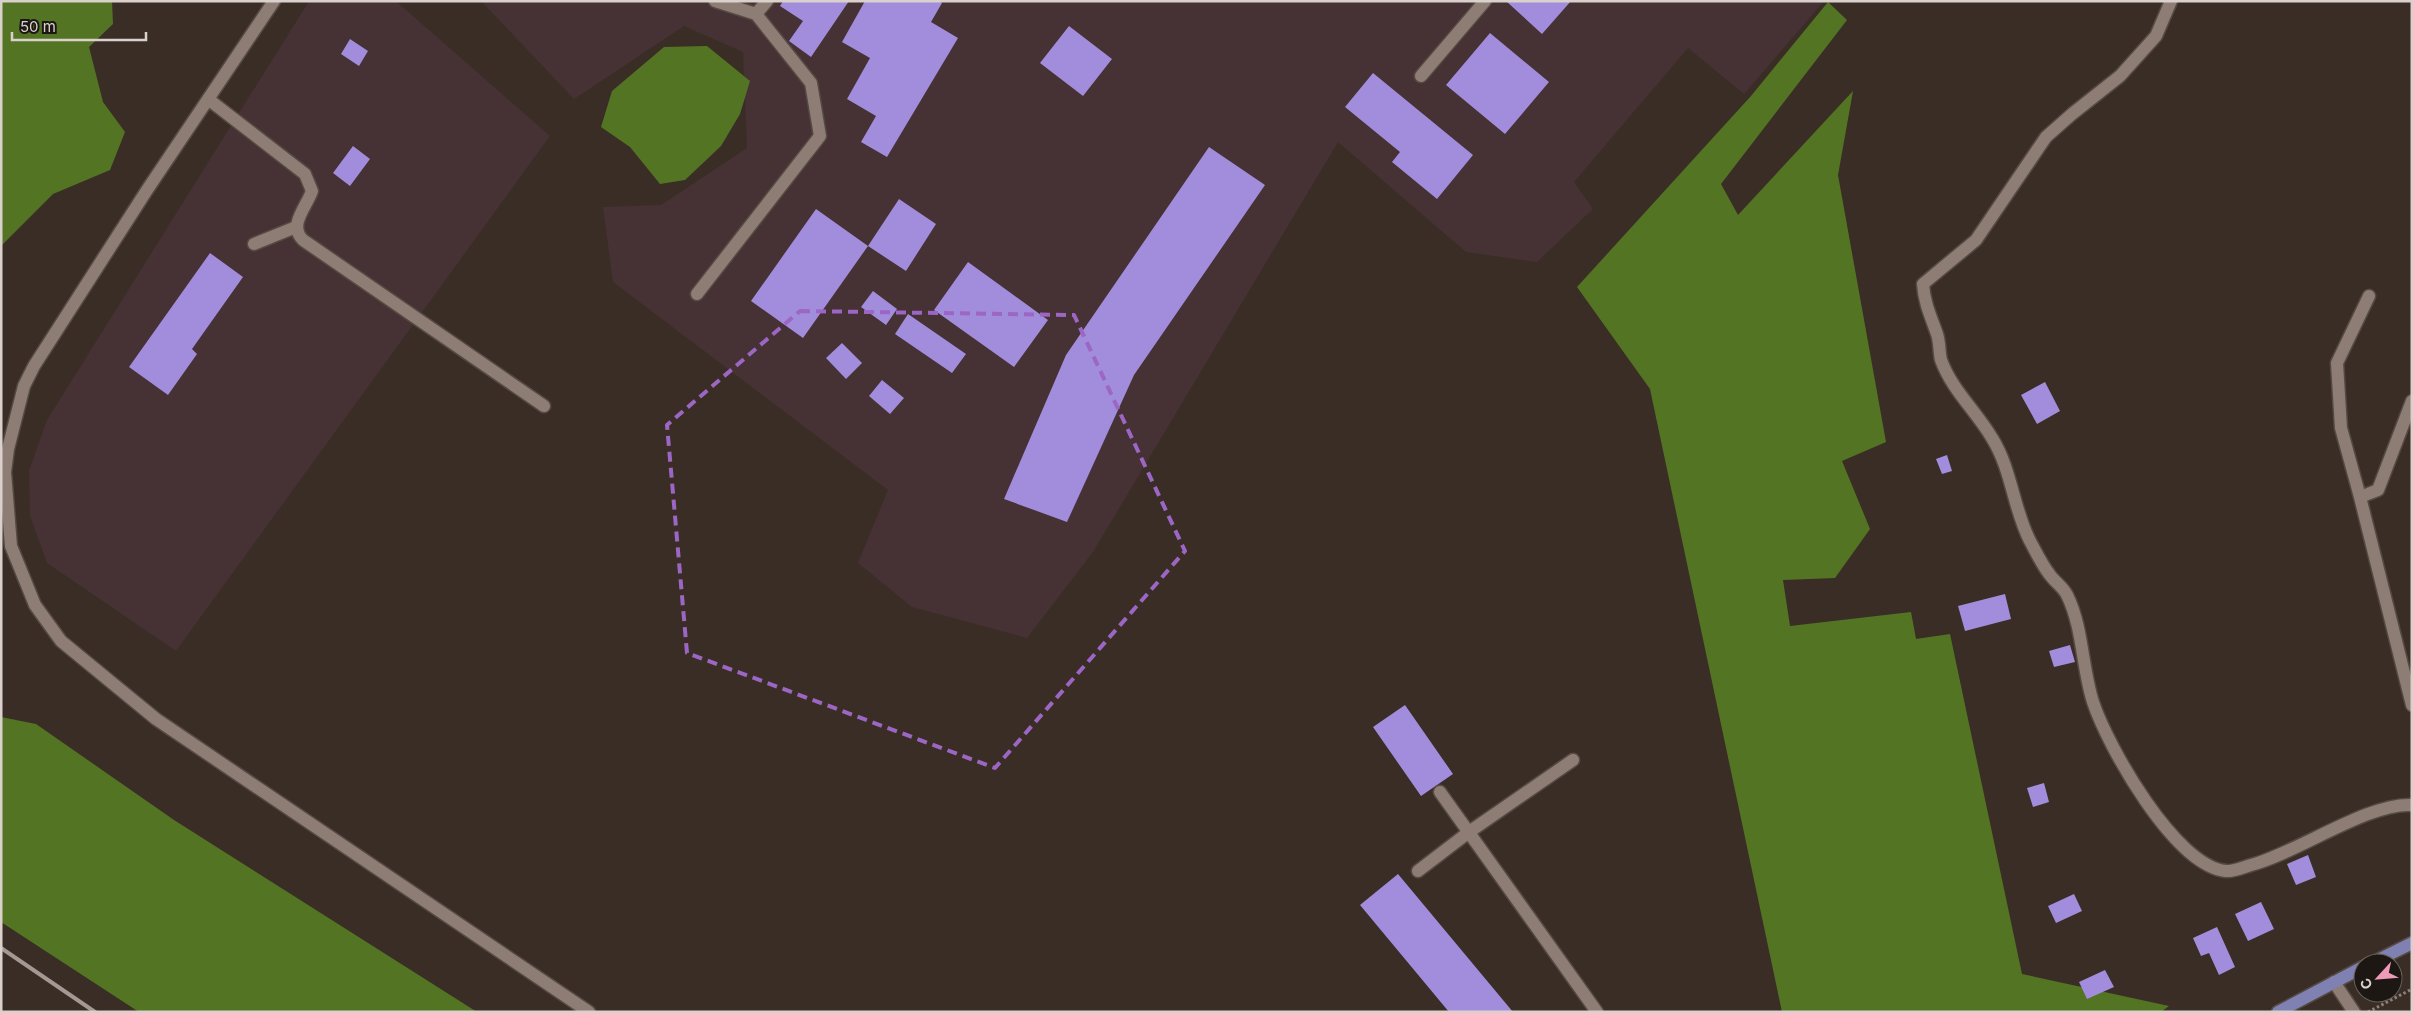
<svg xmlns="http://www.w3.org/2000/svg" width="2413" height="1013" font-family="Inter,sans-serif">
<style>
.industrial{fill:#463134}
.forest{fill:#537523}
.building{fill:#a28ddc}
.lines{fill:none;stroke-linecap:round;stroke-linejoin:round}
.minor-casing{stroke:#554a43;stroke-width:15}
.major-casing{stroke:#554a43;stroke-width:15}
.path{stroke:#8b807a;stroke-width:3;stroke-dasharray:2.5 2.5;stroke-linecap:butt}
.minor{stroke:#8d7d75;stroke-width:12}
.major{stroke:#7f81b2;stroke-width:12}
.rail{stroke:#a39893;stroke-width:4}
.marked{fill:none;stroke:#9c66c4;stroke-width:4;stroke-dasharray:10 6;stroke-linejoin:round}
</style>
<rect width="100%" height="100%" fill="#3a2d26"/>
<path class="industrial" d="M 309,1 L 396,1 L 550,136 L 176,651 L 47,563 L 30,516 L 29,471 L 47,420 Z
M 481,1 L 1824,1 L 1744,94 L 1688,48 L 1574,182 L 1593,209 L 1537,262 L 1466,252 L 1338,142 L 1093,552 L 1027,638 L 912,607 L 858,563 L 888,490 L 613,282 L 603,207 L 661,205 L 747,148 L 743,52 L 684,26 L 574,99 Z"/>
<path class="forest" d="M 1,1 L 112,1 L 113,24 L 89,47 L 103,102 L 125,132 L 110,170 L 53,194 L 1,246 Z
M 1828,2 L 1847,20 L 1721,184 L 1738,215 L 1853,91 L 1838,175 L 1886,442 L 1842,461 L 1870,529 L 1835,578 L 1783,580 L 1790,626 L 1911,612 L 1916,639 L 1950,634 L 2022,974 L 2169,1006 L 2161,1012 L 1782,1012 L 1650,389 L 1577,287 L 1751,96 Z
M 707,46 L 750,81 L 740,114 L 721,146 L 685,180 L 660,184 L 630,147 L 601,127 L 612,91 L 664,47 Z
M 1,717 L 36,724 L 174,820 L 477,1012 L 139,1012 L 1,922 Z"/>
<path class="building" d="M 783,1 L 849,1 L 811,57 L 789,41 L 803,21 L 780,6 Z
M 865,1 L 939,1 L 942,3 L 931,22 L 958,38 L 887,157 L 861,142 L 876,116 L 847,99 L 870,58 L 842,42 Z
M 1506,1 L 1571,1 L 1542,34 Z
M 1069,26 L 1112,59 L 1083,96 L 1040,63 Z
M 1490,33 L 1549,82 L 1505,134 L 1446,85 Z
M 350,39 L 368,51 L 359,66 L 341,54 Z
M 1373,73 L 1473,155 L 1437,199 L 1392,162 L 1400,152 L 1345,107 Z
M 353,146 L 370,159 L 350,186 L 333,173 Z
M 1209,147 L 1265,185 L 1134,375 L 1067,522 L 1004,499 L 1066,355 Z
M 899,199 L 936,224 L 906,271 L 868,246 Z
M 816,209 L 868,246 L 803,338 L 751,301 Z
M 210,253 L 243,277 L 192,349 L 197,354 L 168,395 L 129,367 Z
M 968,262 L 1048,320 L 1014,367 L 934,310 Z
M 873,291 L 897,309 L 886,325 L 861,307 Z
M 908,314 L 966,354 L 952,373 L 895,334 Z
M 842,343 L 862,363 L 846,379 L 826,358 Z
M 882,380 L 904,398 L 890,414 L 869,396 Z
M 2045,382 L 2060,411 L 2037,424 L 2021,395 Z
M 1947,455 L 1952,471 L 1942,474 L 1936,459 Z
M 2005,594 L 2011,619 L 1965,631 L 1958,606 Z
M 2070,645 L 2075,662 L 2054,667 L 2049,651 Z
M 1405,705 L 1453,774 L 1421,796 L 1373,727 Z
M 2044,783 L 2049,802 L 2033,807 L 2027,788 Z
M 2308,855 L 2316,877 L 2296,885 L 2287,864 Z
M 1398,874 L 1513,1012 L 1449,1012 L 1360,905 Z
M 2074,894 L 2082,911 L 2056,923 L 2048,906 Z
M 2261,902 L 2274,929 L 2248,941 L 2235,914 Z
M 2217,927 L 2235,967 L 2219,975 L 2209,953 L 2201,956 L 2193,938 Z
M 2105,970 L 2114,987 L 2087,999 L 2079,982 Z"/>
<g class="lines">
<defs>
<path id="minor" d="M 274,1 L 147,190 L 34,366 L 24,386 L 8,449 L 5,472 L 11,546 L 35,605 L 61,641 L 156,719 L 589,1012
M 715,1 L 756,14 L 767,1
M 2171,1 L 2156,36 L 2120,76 L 2072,114 L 2046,137 L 1976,240 L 1923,284 C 1924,302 1931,317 1937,334 C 1940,343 1939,352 1941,360 C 1952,390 1976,411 1992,438 C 2012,470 2013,508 2030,541 C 2036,552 2042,565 2050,575 C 2055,582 2063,587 2067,595 C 2083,627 2082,668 2093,702 C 2108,747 2175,866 2226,871 C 2233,872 2244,867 2251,865 C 2297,853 2369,802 2412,805
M 1421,76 L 1485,1
M 208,99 L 305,174 L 312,191 C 306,208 288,225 303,240 L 544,406
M 254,244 L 296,227
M 697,294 L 820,136 L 811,83 L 756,14
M 2369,296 L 2337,363 L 2341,428 L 2360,497 L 2412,705
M 2360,497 L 2378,490 L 2412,401
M 1440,792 L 1597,1012
M 1418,871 L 1469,832 L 1573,760
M 2334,982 L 2354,1012"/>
<path id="major" d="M 2372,963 L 2412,943
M 2278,1012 L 2363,967"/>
</defs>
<use href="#minor" class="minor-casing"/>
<use href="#major" class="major-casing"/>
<path class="path" d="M 2368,1012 L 2412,989"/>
<use href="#minor" class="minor"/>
<use href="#major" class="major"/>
<path class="rail" d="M 1,948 L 95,1012"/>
</g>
<path class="marked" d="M 800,311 L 1074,315 L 1185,551 L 995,768 L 687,653 L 667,425 Z"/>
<rect width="2413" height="1013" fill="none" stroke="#dad1cd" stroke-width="5"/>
<g transform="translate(2378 978) rotate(244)"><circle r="24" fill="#1c1713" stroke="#68615d"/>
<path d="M0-4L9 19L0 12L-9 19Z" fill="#ef9ab8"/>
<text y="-8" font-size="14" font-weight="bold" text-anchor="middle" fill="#dad1cd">С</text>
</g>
<path d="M12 32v8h134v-8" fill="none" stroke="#dad1cd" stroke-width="2.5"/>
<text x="20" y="32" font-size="15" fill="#dad1cd" stroke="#1c1713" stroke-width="4" paint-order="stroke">50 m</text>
</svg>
